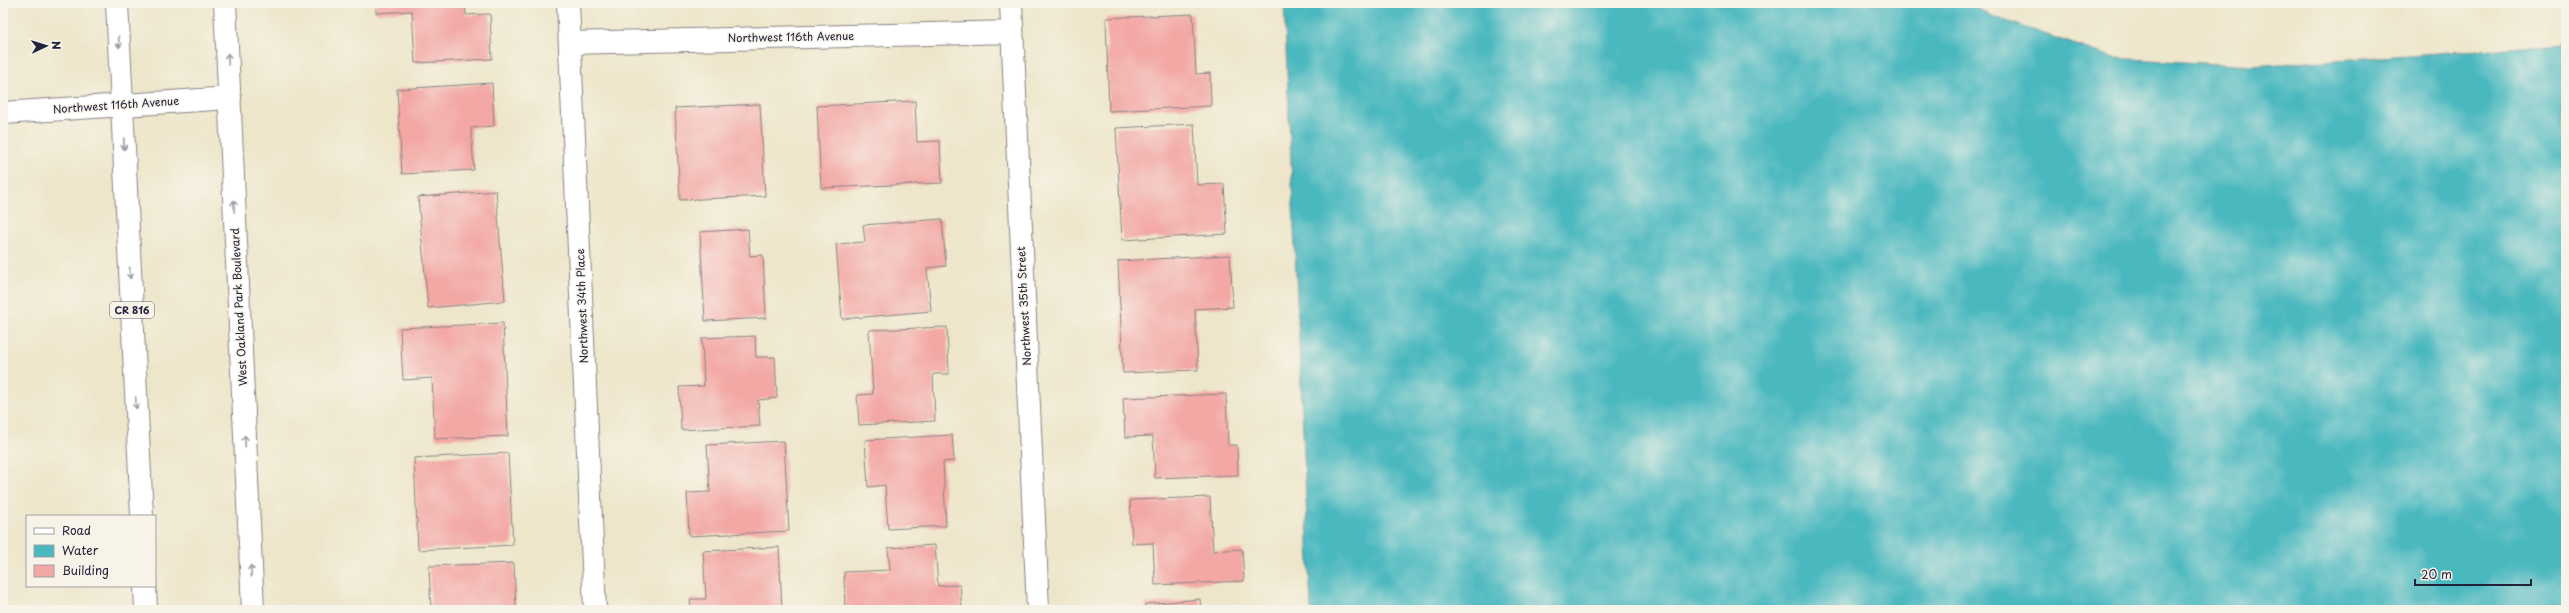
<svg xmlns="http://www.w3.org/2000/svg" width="2569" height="613" font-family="'Playpen Sans',sans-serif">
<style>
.water{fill:#49b8bf;stroke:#366d7d}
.building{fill:#f3a8a6}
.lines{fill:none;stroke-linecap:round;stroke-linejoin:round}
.minor-casing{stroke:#888483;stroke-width:24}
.primary-casing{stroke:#888483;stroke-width:24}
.minor{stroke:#fff;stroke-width:22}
.primary{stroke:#fff;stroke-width:22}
.oneway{stroke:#9c9ca7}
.labels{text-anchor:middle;stroke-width:3;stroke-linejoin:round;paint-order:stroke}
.shield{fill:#f7f3e8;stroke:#62616f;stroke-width:1}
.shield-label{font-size:10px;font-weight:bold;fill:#22223b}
.street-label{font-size:11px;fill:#22223b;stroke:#f7f3e8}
</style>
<rect width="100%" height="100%" fill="#f7f3e8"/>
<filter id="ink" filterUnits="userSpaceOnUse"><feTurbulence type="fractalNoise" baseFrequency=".025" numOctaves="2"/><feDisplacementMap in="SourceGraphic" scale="8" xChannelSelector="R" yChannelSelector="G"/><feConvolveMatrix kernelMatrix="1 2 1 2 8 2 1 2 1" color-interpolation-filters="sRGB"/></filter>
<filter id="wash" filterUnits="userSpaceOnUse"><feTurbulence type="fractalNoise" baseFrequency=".012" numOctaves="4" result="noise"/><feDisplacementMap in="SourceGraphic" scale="16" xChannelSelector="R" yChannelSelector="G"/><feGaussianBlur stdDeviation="0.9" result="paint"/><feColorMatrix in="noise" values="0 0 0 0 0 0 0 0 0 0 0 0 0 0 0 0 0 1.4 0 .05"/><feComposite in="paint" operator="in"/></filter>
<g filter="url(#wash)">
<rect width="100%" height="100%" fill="#eee6cb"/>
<path class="water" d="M 1284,3 L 1969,3 L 1989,15 L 2114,58 L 2252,66 L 2566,44 L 2566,605 L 2481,610 L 1311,610 Z"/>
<g id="blocks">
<path class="building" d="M 376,3 L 465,3 L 466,15 L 490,14 L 492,59 L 415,63 L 412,11 L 376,13 Z
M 1193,14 L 1196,74 L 1210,73 L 1211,106 L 1109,111 L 1106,18 Z
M 492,83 L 494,126 L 471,128 L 474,170 L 402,174 L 397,89 Z
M 915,101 L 917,142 L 940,141 L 942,183 L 821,188 L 817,106 Z
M 760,104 L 765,196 L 680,200 L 675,108 Z
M 1194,124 L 1197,185 L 1224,184 L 1227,234 L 1122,240 L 1116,128 Z
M 496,191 L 505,301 L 428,308 L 418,197 Z
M 942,219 L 946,266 L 927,268 L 931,311 L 842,319 L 836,244 L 865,242 L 863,225 Z
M 748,229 L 750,256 L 763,255 L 766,318 L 705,321 L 700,232 Z
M 1230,255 L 1233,307 L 1195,309 L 1198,370 L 1123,373 L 1118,261 Z
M 503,323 L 508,436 L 435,439 L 432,378 L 403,380 L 400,328 Z
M 947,327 L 949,374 L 933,374 L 935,421 L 859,425 L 857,395 L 873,394 L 869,330 Z
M 755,336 L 756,357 L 775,357 L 777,398 L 758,400 L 760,426 L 681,430 L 679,387 L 704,386 L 702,338 Z
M 1226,394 L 1228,445 L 1237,445 L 1238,475 L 1155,478 L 1153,436 L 1125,437 L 1123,398 Z
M 952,435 L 954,461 L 943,462 L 946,526 L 888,529 L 885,485 L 868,487 L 865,440 Z
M 784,441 L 789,531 L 689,536 L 687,493 L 710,492 L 707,445 Z
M 508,453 L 513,545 L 418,550 L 414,458 Z
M 1210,497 L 1213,551 L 1242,549 L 1244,581 L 1155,585 L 1153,543 L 1132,544 L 1130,500 Z
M 935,545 L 938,586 L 960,585 L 962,610 L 845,610 L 844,572 L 890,570 L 888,548 Z
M 779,547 L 782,610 L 691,610 L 690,599 L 706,599 L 703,551 Z
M 514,563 L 516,608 L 431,610 L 429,566 Z
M 1200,599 L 1201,610 L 1145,610 L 1145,604 Z"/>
</g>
</g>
<g filter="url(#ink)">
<use href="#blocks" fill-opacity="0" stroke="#888483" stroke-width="1"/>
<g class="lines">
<defs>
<path id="minor" d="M 568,3 L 595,610
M 1011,3 L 1038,610
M 570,43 L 1012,32
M 3,113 L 230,98"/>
<path id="primary" d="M 117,3 L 142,516
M 225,3 L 253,610
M 145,586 L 146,610"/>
</defs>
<use href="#minor" class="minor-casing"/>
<use href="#primary" class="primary-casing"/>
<use href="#minor" class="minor"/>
<use href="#primary" class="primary"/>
</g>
<defs><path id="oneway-shaft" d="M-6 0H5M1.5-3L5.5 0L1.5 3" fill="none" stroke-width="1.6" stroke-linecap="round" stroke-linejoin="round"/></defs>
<g class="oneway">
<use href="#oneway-shaft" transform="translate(119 42) rotate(87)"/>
<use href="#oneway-shaft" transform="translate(228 59) rotate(-93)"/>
<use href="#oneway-shaft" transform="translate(124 144) rotate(87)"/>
<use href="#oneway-shaft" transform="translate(234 206) rotate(-93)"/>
<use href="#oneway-shaft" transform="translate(130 273) rotate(87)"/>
<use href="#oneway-shaft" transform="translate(136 403) rotate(87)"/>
<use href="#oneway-shaft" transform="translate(245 441) rotate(-93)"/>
<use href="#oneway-shaft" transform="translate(251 571) rotate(-93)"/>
</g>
</g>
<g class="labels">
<rect class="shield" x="110" y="302" width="44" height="16" rx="3"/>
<g class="shield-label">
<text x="132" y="314">CR 816</text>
</g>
<g class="street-label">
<text transform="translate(791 37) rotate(-1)" y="4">Northwest 116th Avenue</text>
<text transform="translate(116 105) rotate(-4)" y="4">Northwest 116th Avenue</text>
<text transform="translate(582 306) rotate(-92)" y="4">Northwest 34th Place</text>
<text transform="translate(1024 306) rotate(-93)" y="4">Northwest 35th Street</text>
<text transform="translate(239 307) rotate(-93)" y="4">West Oakland Park Boulevard</text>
</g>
</g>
<rect width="2569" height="613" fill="none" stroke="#f7f3e8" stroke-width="16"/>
<rect x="26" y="515" width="130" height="72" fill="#f7f3e8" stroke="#a29fa3"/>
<rect x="34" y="528" width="20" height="6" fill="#ffffff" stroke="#a29fa3"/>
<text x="62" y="535" font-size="12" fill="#22223b">Road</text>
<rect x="34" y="545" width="20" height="12" fill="#49b8bf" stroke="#a29fa3"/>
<text x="62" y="555" font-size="12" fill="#22223b">Water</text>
<rect x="34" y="565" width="20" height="12" fill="#f3a8a6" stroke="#a29fa3"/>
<text x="62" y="575" font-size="12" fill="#22223b">Building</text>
<g transform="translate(46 46) rotate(86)" stroke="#f7f3e8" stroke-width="3" paint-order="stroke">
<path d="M0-3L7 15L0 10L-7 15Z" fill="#22223b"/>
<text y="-6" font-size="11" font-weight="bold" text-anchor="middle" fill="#22223b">N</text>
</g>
<path d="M2415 579v6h116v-6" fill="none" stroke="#22223b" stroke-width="2"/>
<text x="2421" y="579" font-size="12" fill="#22223b" stroke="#f7f3e8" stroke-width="3" paint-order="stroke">20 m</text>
</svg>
